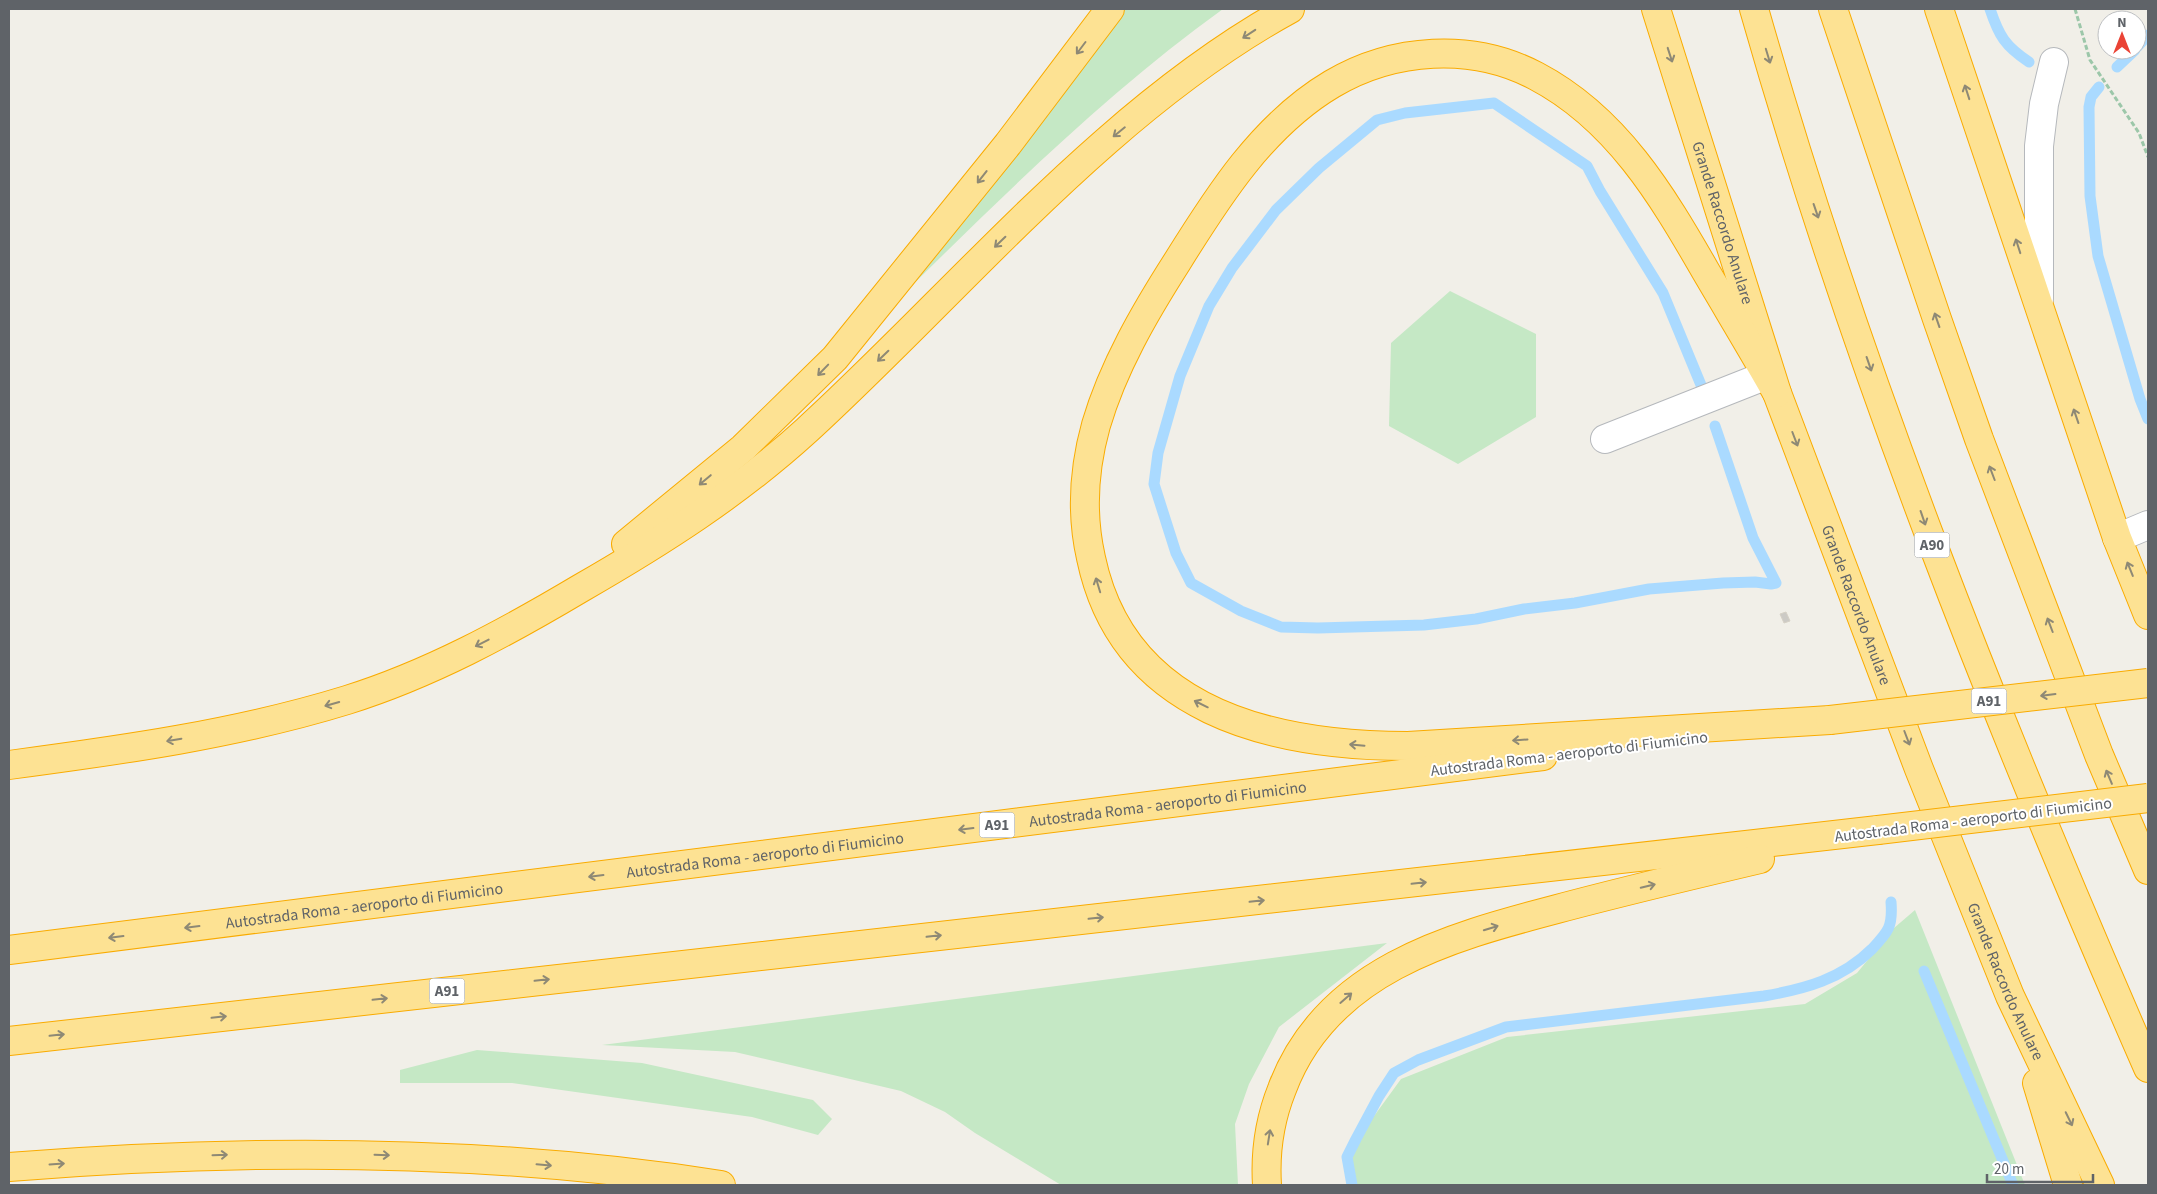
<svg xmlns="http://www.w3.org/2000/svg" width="2157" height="1194" font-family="'Source Sans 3',sans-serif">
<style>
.green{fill:#c5e8c5}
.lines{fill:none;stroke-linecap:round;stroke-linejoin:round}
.stream{stroke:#aadaff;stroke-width:11}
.building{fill:#cccac5;stroke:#d6d1c6}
.minor-casing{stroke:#b5b8bc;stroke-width:30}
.highway-casing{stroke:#f9ab00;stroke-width:30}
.path{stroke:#9cc7a9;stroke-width:3;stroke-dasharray:5 2.5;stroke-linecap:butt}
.minor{stroke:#fff;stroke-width:28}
.highway{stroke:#fde293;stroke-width:28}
.highway-bridge-casing{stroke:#f9ab00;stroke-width:30;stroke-linecap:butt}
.highway-bridge{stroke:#fde293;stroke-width:28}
.oneway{stroke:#8e8975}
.labels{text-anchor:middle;stroke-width:4;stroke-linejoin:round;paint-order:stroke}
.shield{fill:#fff;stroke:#8f9295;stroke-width:1}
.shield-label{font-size:15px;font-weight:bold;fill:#5f6368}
.street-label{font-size:16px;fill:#5f6368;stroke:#fff}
</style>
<rect width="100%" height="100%" fill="#f1efe8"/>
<path class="green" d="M 1118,9 L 1223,9 C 1101,97 996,203 889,308 Z
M 1450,291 L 1536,334 L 1536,417 L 1458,464 L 1389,426 L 1391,343 Z
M 1915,910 L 2025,1185 L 1349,1185 L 1353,1145 L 1401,1079 L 1507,1037 L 1805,1004 L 1857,973 L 1894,928 Z
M 1387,943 L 1279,1027 L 1249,1084 L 1235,1124 L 1238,1185 L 1061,1185 L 975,1133 L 945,1112 L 901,1091 L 735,1052 L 602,1045 Z
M 477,1050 L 642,1063 L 813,1100 L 832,1119 L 818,1135 L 752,1117 L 512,1083 L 400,1083 L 400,1070 Z"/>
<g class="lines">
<path class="stream" d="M 1990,9 C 1999,36 2005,46 2029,62
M 2137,47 L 2148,35
M 2117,67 L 2135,50
M 2099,87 L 2091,97 L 2089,107 L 2090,196 L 2098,256 L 2140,399 L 2148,419
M 1701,385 L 1663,293 L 1600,191 L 1587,166 L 1494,103 L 1405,113 L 1377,120 L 1319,168 L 1276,210 L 1232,268 L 1209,306 L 1180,376 L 1158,453 L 1154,484 L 1176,553 L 1191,583 L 1241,611 L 1281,627 L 1318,628 L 1424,625 L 1476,619 L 1524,609 L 1575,603 L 1649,589 L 1723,583 L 1755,582 L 1771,584 L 1776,583 L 1753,538 L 1715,426
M 1924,971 L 2013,1185
M 1352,1185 L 1347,1157 L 1356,1139 L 1379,1096 L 1394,1073 L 1418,1060 L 1506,1027 L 1764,996 C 1805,989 1842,979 1872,949 C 1888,932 1893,927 1891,902"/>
</g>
<path class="building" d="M 1786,612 L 1790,621 L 1784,623 L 1780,614 Z"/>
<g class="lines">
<defs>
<path id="minor" d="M 2039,299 L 2039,146 L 2044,104 L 2054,62
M 1605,439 L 1767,375
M 2117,538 L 2148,525"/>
<g id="highway">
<path id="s1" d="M 1656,9 L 1777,393 L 1919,769 L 2010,996 L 2100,1185"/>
<path d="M 1754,9 C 1857,371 1997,723 2148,1068"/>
<path d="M 1833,9 L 1937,319 L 1979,439 L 2099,755 L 2148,870"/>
<path d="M 1939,9 L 2117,538 L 2148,615"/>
<path d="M 1777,393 C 1754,352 1729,311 1705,270 C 1662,195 1616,118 1536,76 C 1472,42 1393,48 1332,84 C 1263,125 1218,196 1177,262 C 1145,312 1113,367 1096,425 C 1084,468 1081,514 1091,558 C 1123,711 1271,746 1408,746 L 1830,720"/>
<path d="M 626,544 L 743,448 L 835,358 L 1008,144 L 1110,9"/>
<path d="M 9,765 C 122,750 237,734 347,700 C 430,674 507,632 581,588 C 661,542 738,493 807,430 C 960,290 1107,109 1290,9"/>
<path id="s2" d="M 9,950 L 1543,756"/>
<path d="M 9,1041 L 1878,830"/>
<path d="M 2037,1083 L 2068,1185"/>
<path d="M 9,1167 C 246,1148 486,1148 721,1185"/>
<path d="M 1267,1185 C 1265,1153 1270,1119 1282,1089 C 1326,971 1447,938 1557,909 C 1624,891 1692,875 1760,859"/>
</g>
</defs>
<use href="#minor" class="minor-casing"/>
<use href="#highway" class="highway-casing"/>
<path class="path" d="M 2075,9 L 2090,60 L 2139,133 L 2148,157"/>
<use href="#minor" class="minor"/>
<use href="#highway" class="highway"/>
<defs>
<path id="highway-bridge" d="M 1830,720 L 2148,683
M 1878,830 L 2148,798"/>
</defs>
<use href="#highway-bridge" class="highway-bridge-casing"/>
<use href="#highway-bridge" class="highway-bridge"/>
</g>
<defs><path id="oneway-shaft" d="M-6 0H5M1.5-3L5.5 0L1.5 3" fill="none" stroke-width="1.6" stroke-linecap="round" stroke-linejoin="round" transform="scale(1.25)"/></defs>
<g class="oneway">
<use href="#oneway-shaft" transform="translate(1249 34) rotate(147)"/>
<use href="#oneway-shaft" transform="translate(1081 48) rotate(127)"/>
<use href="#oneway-shaft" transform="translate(1670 55) rotate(72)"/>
<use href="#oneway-shaft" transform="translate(1768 56) rotate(73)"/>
<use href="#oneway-shaft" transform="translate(1967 92) rotate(-108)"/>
<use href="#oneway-shaft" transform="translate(1119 132) rotate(141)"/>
<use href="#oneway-shaft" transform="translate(982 177) rotate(128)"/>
<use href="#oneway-shaft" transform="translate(1816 211) rotate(71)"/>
<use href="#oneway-shaft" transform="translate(1000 242) rotate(136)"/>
<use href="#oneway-shaft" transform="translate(2018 246) rotate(-108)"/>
<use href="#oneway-shaft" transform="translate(1937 320) rotate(-109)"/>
<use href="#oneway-shaft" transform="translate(883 356) rotate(136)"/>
<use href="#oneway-shaft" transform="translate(1869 364) rotate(71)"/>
<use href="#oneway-shaft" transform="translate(823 370) rotate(134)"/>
<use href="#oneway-shaft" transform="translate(2076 416) rotate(-109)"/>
<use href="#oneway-shaft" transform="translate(1795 439) rotate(69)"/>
<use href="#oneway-shaft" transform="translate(1992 473) rotate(-111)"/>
<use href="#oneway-shaft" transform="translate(705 480) rotate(140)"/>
<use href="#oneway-shaft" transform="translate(1923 518) rotate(71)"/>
<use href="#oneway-shaft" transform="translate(2130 569) rotate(-112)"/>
<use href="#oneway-shaft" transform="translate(1098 585) rotate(-107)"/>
<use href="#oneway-shaft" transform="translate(2050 625) rotate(-111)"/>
<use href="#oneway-shaft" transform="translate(482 643) rotate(153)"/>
<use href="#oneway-shaft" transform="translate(2048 695) rotate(173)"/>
<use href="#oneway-shaft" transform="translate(332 704) rotate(164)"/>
<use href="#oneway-shaft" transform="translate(1201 704) rotate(-154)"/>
<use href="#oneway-shaft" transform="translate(1907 738) rotate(69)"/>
<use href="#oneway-shaft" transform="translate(174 740) rotate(170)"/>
<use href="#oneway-shaft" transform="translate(1520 740) rotate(176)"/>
<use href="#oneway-shaft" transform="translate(1357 745) rotate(-175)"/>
<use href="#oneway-shaft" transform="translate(2109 777) rotate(-113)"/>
<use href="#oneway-shaft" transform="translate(966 829) rotate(173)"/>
<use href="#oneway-shaft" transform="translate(596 876) rotate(173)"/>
<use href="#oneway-shaft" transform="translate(1419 883) rotate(-6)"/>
<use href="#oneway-shaft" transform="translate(1648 886) rotate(-14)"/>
<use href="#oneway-shaft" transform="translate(1257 901) rotate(-6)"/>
<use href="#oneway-shaft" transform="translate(1096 918) rotate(-6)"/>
<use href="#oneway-shaft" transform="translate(192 927) rotate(173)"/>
<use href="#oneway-shaft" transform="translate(1491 928) rotate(-17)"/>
<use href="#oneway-shaft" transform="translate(934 936) rotate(-6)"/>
<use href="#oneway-shaft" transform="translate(116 937) rotate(173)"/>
<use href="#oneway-shaft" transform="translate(542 980) rotate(-6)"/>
<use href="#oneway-shaft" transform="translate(1346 998) rotate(-41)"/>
<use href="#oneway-shaft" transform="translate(380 999) rotate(-6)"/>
<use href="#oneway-shaft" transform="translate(219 1017) rotate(-6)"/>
<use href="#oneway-shaft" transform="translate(57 1035) rotate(-6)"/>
<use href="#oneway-shaft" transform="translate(2069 1119) rotate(64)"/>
<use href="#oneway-shaft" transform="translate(1269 1137) rotate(-81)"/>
<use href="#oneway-shaft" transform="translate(220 1155) rotate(-2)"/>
<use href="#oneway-shaft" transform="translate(382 1155) rotate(2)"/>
<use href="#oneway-shaft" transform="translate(57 1164) rotate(-4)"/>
<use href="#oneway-shaft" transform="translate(544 1165) rotate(5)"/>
</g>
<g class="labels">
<g class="shield">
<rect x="1914.5" y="532.5" width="35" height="25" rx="4"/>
<rect x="1971.5" y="688.5" width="35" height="25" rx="4"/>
<rect x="979.5" y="812.5" width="35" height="25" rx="4"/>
<rect x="429.5" y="978.5" width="35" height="25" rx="4"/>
</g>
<g class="shield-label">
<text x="1932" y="550">A90</text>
<text x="1989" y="706">A91</text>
<text x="997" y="830">A91</text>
<text x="447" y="996">A91</text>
</g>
<g class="street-label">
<text dy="6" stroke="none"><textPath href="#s1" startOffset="224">Grande Raccordo Anulare</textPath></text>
<text dy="6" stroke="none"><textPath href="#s1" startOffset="629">Grande Raccordo Anulare</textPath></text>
<text transform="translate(1569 753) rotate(-7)" y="6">Autostrada Roma - aeroporto di Fiumicino</text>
<text dy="6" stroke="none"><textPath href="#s2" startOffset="1168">Autostrada Roma - aeroporto di Fiumicino</textPath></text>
<text transform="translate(1973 819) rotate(-7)" y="6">Autostrada Roma - aeroporto di Fiumicino</text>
<text dy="6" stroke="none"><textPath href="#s2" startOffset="762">Autostrada Roma - aeroporto di Fiumicino</textPath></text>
<text dy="6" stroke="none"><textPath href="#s2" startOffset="358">Autostrada Roma - aeroporto di Fiumicino</textPath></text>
<text dy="6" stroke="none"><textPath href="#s1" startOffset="1034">Grande Raccordo Anulare</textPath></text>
</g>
</g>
<rect width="2157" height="1194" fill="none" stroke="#5f6368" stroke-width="20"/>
<g transform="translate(2122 35)"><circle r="24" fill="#ffffff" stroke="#bfc1c3"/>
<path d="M0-4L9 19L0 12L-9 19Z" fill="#ea4335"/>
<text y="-8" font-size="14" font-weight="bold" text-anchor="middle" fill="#5f6368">N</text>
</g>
<path d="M1987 1174v8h106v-8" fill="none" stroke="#5f6368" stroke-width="2.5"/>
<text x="1994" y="1174" font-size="15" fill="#5f6368" stroke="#ffffff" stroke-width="4" paint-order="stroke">20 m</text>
</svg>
